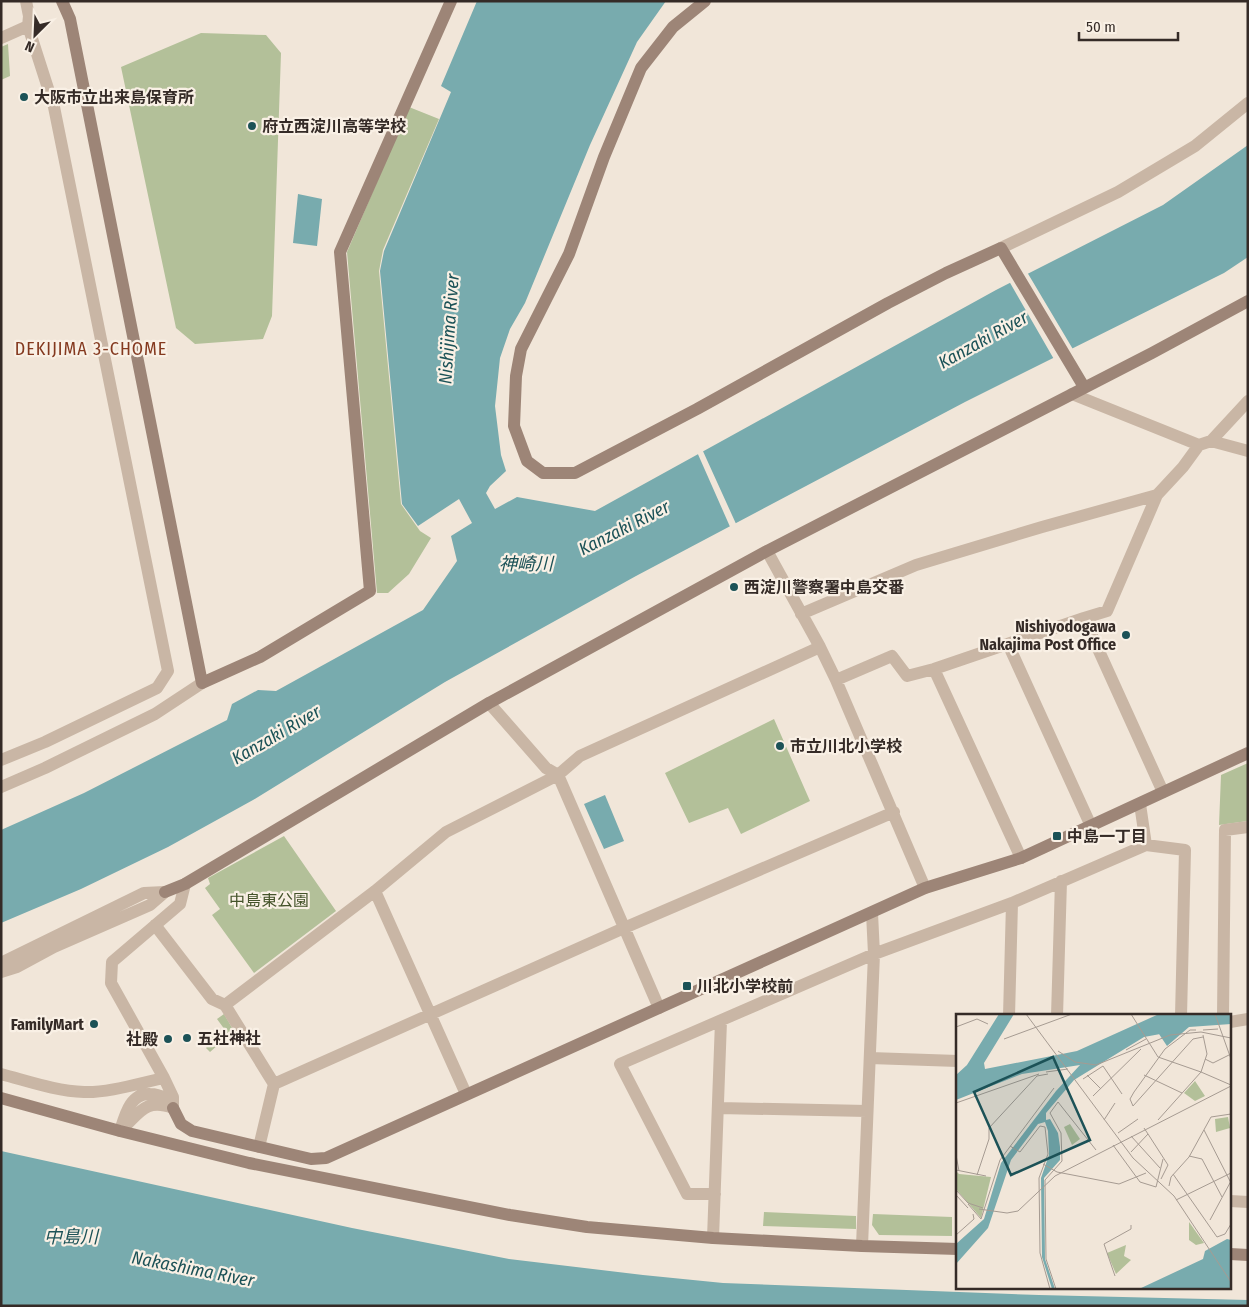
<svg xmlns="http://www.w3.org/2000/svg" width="1249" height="1307" font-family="'Fira Sans Condensed','Noto Sans JP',sans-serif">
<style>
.green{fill:#b3c099}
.water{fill:#78abae}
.pier{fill:#f1e6d9}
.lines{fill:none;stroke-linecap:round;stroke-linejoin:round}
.street{stroke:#c9b6a5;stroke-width:12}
.secondary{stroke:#9d8577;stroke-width:12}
.poi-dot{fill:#1c5257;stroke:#f9f0e5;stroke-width:2}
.labels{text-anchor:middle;stroke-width:4.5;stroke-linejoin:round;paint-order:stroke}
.poi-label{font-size:16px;font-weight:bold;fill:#352b27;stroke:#f9f0e5;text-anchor:start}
.park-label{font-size:16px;fill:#44532a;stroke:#f9f0e5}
.water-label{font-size:18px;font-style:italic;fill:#1c5257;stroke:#f9f0e5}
.neighbourhood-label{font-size:18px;letter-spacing:1px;fill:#84391f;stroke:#f9f0e5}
.inset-road{fill:none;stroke:#a69b92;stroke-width:1}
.view{fill:#1c5257;fill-opacity:0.15;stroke:#1c5257;stroke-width:2.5}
.inset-edge{fill:none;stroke:#352b27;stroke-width:2.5}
</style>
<rect width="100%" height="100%" fill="#f1e6d9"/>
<path class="green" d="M 201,33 L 266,35 L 281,53 L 272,316 L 263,339 L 195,344 L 176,328 L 121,67 Z
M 8,44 L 10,76 L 1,80 L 1,47 Z
M 409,107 L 439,119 L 383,250 L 379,271 L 401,504 L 420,531 L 431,538 L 409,574 L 388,593 L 377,593 L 347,252 Z
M 774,719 L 810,801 L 741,834 L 728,808 L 689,823 L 665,773 Z
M 1248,763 L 1248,821 L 1219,825 L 1221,775 Z
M 284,836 L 336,911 L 254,973 L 212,915 L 220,909 L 205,888 L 210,884 L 208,878 Z
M 224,1014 L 234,1031 L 210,1052 L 206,1048 L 209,1044 L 204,1038 L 211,1030 L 219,1035 L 225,1030 L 217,1019 Z
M 764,1212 L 856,1216 L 856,1229 L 763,1226 Z
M 873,1214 L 952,1217 L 952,1236 L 879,1235 L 872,1225 Z"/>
<path class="water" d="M 477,1 L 666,1 L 637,42 L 590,145 L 525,303 L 510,329 L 500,358 L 495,406 L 501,455 L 506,471 L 490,486 L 486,493 L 495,509 L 517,497 L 595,511 L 996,290 L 1163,205 L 1248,145 L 1248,257 L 1224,273 L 965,402 L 636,576 L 445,682 L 253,800 L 168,847 L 81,889 L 1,923 L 1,830 L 84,793 L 227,720 L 232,704 L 258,690 L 276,691 L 423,610 L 457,561 L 451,536 L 472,523 L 459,499 L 418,526 L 402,504 L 380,271 L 384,251 L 451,92 L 441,86 Z
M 298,194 L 322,199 L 317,246 L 293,243 Z
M 605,795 L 624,841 L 604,849 L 584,804 Z
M 1,1151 L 352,1228 L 509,1259 L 643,1275 L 723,1283 L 1039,1295 L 1248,1300 L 1248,1306 L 1,1306 Z"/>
<path class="pier" d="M 1027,272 L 1074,351 L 1055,361 L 1009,281 Z
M 702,449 L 737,526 L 731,529 L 697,452 Z"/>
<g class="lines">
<path class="street" d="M 1,38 L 28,26
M 1001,248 L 1118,192 L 1195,146 L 1248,103
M 1072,394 L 1199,445 L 1211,441 L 1248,451
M 1211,441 L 1248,401
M 767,551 L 820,647 L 836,680 L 925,888
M 801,614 L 916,565 L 1042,527 L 1157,495
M 1084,618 L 1163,792
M 1008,644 L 1091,826
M 934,669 L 1021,858
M 836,680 L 892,656 L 907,676 L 934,669 L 1084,618 L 1107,611 L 1157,495 L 1183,467 L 1199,445
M 489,703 L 546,768 L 558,775 L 659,1008
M 1,760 L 45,742 L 157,688 L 168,671 L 54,107 L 28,26 L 29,16 L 26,1
M 1,787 L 45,768 L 155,714 L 202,683
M 1140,804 L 1146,845
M 375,891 L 466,1094
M 155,925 L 212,999 L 225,1005 L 274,1084 L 259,1147
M 1,963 L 144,893 L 165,892
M 1,972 L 17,967 L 54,947 L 150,905 L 165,892
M 225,1005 L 375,891 L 446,832 L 558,775 L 580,756 L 820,647
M 1009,1016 L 1012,903
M 1057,1016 L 1061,881
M 1223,1016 L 1225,830 L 1248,827
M 1230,1022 L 1248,1019
M 870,1058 L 958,1061
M 1,1074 C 28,1081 56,1091 84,1092 C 108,1093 140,1083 164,1078
M 274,1084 L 624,928 L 894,812
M 173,1108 L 173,1097 L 164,1078 L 111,983 L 112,962 L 180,904 L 185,884
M 719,1108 L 867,1111
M 122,1129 C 140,1113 145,1098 173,1108
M 120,1131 C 125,1115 130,1093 150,1094 C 161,1094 167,1099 173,1108
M 715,1194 L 687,1194 L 620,1064 L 874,954 L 1012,903 L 1146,845 L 1185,850 L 1181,1016
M 1230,1201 L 1248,1202
M 713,1238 L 721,1021
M 862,1246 L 874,954 L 872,913"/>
<path class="secondary" d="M 62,1 L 70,19 L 202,683 L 260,657 L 370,591 L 340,252 L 451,1
M 705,1 L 673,27 L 641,68 L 604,157 L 569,254 L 521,349 L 516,376 L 514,426 L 527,461 L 543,473 L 575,473 L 697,409 L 888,303 L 946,273 L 1001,248 L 1084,387
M 165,892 L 185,884 L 489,703 L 767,551 L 1152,353 L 1248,301
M 1,1098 L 120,1131 L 249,1163 L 510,1215 L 587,1227 L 713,1238 L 862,1246 L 958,1249
M 173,1108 L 181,1124 L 192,1131 L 311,1159 L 326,1158 L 925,888 L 1021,858 L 1248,753
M 1230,1254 L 1248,1255"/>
</g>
<g class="poi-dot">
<circle cx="24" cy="97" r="5"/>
<circle cx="252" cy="126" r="5"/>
<circle cx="734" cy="587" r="5"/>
<circle cx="1126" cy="635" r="5"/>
<circle cx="780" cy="746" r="5"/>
<rect x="1052" y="831" width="10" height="10" rx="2.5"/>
<rect x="682" y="981" width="10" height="10" rx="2.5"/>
<circle cx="94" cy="1024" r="5"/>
<circle cx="187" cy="1038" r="5"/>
<circle cx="168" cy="1039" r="5"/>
</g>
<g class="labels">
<g class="poi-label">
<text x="34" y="103">大阪市立出来島保育所</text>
<text x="262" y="132">府立西淀川高等学校</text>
<text x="744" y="593">西淀川警察署中島交番</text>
<text x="1116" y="632" text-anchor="end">Nishiyodogawa<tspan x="1116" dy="18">Nakajima Post Office</tspan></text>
<text x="790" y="752">市立川北小学校</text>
<text x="1067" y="842">中島一丁目</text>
<text x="697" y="992">川北小学校前</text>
<text x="84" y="1030" text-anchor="end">FamilyMart</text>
<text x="197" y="1044">五社神社</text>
<text x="158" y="1045" text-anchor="end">社殿</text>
</g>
<g class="park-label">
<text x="269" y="906">中島東公園</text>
</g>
<g class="water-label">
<text transform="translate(449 329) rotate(-86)" y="6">Nishijima River</text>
<text transform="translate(983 340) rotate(-29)" y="6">Kanzaki River</text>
<text transform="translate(624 528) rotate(-27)" y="6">Kanzaki River</text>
<text x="526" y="570">神崎川</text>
<text transform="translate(276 735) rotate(-30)" y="6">Kanzaki River</text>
<text x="71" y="1243">中島川</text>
<text transform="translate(193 1269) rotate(11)" y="6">Nakashima River</text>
</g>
<g class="neighbourhood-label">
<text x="91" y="355">DEKIJIMA 3-CHOME</text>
</g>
</g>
<g transform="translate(956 1014)">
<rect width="275" height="275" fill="#f1e6d9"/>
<path d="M 239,67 L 249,82 L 239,87 L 228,79 ZM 272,103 L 274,114 L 260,118 L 259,105 ZM 114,110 L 124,125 L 116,131 L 108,113 ZM 0,157 L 3,160 L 35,163 L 25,204 L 0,175 ZM 233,208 L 248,229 L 240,231 L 233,226 ZM 170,231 L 168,242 L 175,246 L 160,260 L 151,239 Z" fill="#b3c099"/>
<path d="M 43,0 L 58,0 L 28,49 L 29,55 L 121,37 L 203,0 L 275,0 L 275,10 L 233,13 L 211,32 L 203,20 L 226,16 L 188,23 L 118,66 L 90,99 L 90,106 L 94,105 L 102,119 L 104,133 L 104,146 L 88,164 L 89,245 L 99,275 L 96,275 L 86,243 L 85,164 L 93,141 L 92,117 L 89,108 L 82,110 L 55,146 L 32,214 L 0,250 L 0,230 L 28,205 L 45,149 L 100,77 L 124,51 L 66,60 L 0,86 L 0,61 L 11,51 ZM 271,225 L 275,226 L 275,275 L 183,275 L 247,245 L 249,237 Z" fill="#78abae"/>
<path class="inset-road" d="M 70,0 L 177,144 L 218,182 L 275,268M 175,0 L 202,43 L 245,58 L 251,40 L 247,21M 259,0 L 275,45M 0,13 L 21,5 L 32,10M 240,16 L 234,16 L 209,35 L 178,78 L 174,85 L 177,92 L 237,25 L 247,23M 247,16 L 262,15M 48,25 L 116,0M 170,36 L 190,25M 102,37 L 119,48 L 140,51 L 214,21 L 245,18 L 275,24M 249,45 L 257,49 L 273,41M 90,58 L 112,55M 131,61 L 145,75M 188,61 L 226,79M 127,65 L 147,52 L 166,80M 137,82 L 185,35M 0,89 L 83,60M 148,106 L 159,89M 202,106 L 245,58 L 275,71M 248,116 L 275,169M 162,119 L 182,105M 192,120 L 212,151 L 205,165M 175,122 L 204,154M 157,131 L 184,168 L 200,173 L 207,145M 54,132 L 64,138 L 84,112 L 89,113 L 92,140 L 83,164 L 84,239 L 94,275M 175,138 L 192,120 L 188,114M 0,141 L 3,157M 233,142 L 246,145 L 266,183M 87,150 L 101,158 L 163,170 L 190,159M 0,156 L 30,162M 217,160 L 261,223 L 269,220 L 275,210M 21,161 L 33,125 L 33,114 L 81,62 L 92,60M 213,172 L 215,163 L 233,143 L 255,103 L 275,100M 0,176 L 12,189 L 27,194M 0,181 L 12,194M 220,186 L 275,159M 12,190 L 25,205 L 44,146 L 98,74M 23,195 L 51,199 L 62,197 L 99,162 L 275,72M 254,206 L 275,167M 0,221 L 18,205 L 17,200M 159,262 L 148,230 L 175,215 L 175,211M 100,275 L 90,245 L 89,166 L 106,147 L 105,119 L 94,99 L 102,88 L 140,136"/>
<path class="view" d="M 97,43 L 134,126 L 55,161 L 18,78 Z"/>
<rect width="275" height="275" class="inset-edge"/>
</g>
<rect width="1249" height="1307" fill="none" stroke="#352b27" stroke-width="5"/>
<g transform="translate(35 35) rotate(204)" stroke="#f9f0e5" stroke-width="4" paint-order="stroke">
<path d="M0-4L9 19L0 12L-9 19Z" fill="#352b27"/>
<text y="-8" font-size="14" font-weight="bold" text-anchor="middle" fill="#352b27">N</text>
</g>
<path d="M1079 32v8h99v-8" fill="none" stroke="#352b27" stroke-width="2.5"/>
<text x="1086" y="32" font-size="15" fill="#352b27" stroke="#f9f0e5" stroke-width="4" paint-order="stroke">50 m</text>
</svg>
